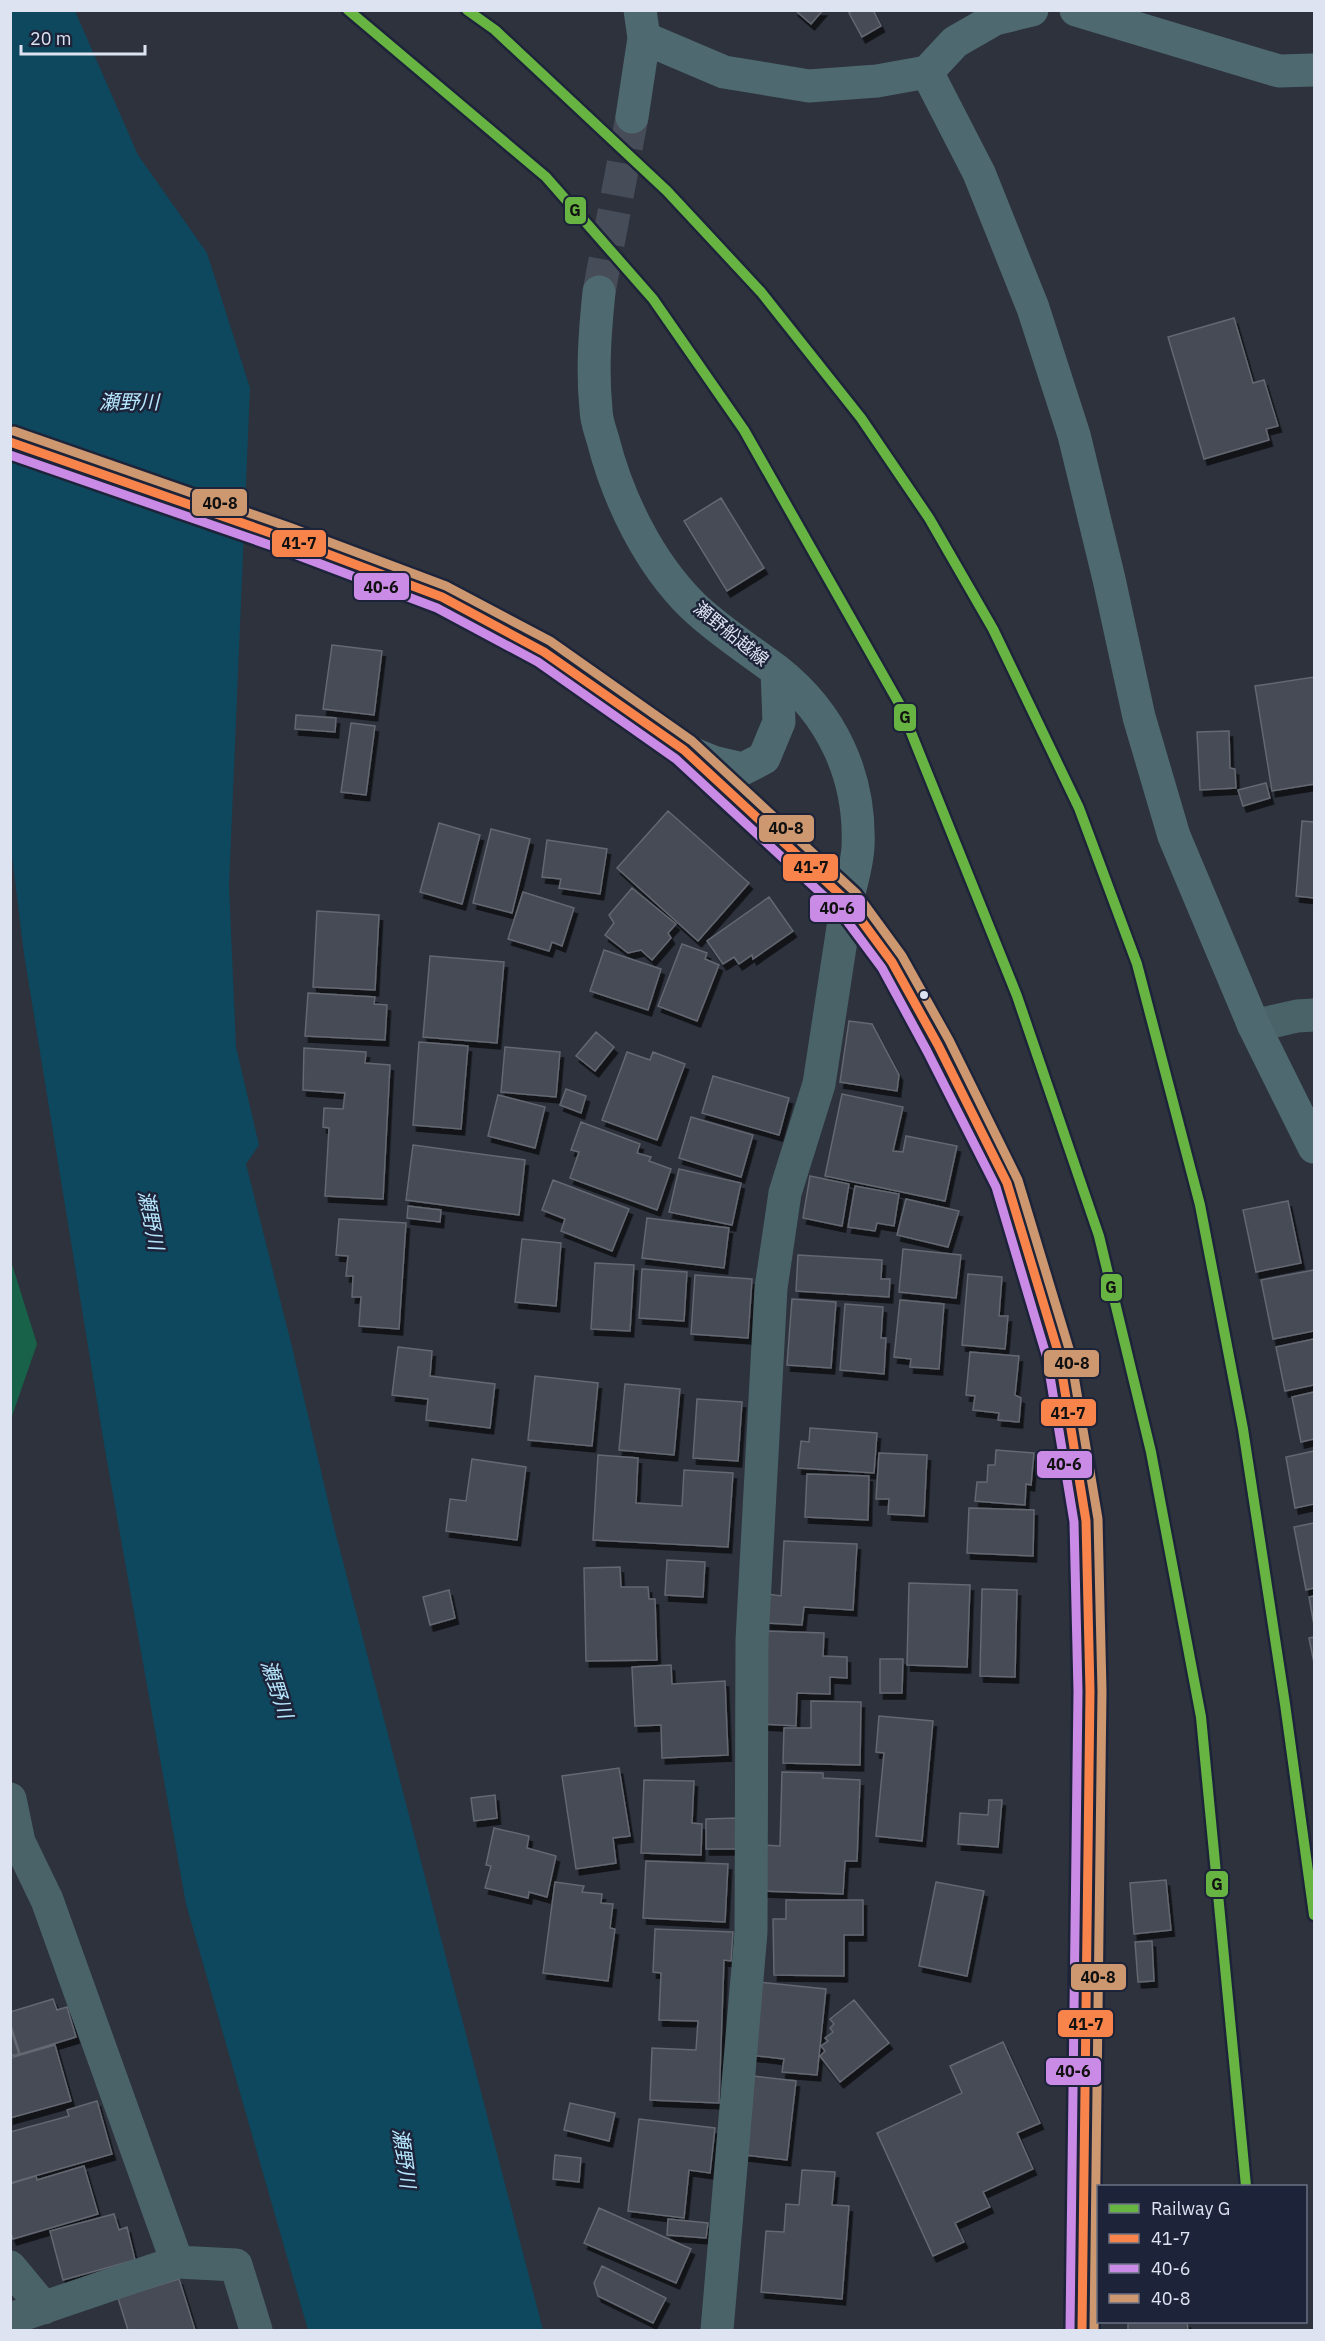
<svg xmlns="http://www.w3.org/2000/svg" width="1325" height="2341" font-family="'IBM Plex Sans','Noto Sans JP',sans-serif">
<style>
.forest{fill:#176249}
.water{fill:#0e485e}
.building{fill:#474b55;stroke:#636771;stroke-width:1.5;filter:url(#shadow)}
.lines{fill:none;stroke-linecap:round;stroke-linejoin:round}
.secondary-tunnel{stroke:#474d58;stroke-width:33;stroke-dasharray:33 16;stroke-linecap:butt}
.street{stroke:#4a6369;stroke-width:33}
.secondary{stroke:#4e6970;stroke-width:33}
.highway{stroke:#4b686f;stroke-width:33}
.bus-1-casing{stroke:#1d2439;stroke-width:14}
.bus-2-casing{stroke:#1d2439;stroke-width:14}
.bus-3-casing{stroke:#1d2439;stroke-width:14}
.bus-1{stroke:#f8844c;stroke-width:9}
.bus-2{stroke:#ca8be6;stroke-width:9}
.bus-3{stroke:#cd976f;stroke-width:9}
.rail-1-casing{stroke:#1d2439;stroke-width:15}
.rail-1{stroke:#68b443;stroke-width:10}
.bus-dot{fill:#dde3f1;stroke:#1d2439;stroke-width:2}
.labels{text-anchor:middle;stroke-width:5;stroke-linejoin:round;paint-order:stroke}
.street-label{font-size:18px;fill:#dde3f1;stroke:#1d2439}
.water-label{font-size:20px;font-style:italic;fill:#b6e6fd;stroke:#1d2439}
.line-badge{stroke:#1d2439;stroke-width:2}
.pale-badge-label{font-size:16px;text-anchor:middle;font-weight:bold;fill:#111}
</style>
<defs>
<filter id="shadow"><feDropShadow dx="3.5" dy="6" stdDeviation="0" flood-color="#0009"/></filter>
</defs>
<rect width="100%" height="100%" fill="#2d323d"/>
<path class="forest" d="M 11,1261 L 37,1344 L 11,1419 L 10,1419 Z"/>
<path class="water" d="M 10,11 L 75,11 L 138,155 L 207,253 L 250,388 L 229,886 L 236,1047 L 259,1145 L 246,1164 L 292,1347 L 335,1531 L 543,2330 L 308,2330 L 186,1904 L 104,1444 L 24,954 L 11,848 Z"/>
<path class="building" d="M 795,10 L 823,10 L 811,24 Z
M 853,10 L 873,10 L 881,26 L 862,37 L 849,13 Z
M 1234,318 L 1253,383 L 1264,380 L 1278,426 L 1266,429 L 1269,440 L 1204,459 L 1168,337 Z
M 721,498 L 764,568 L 727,591 L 684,521 Z
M 332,645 L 382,651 L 374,715 L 323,709 Z
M 1314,677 L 1314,784 L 1272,791 L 1255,686 Z
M 296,715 L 336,718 L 335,732 L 295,729 Z
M 351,723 L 375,726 L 366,795 L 341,792 Z
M 1229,731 L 1230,768 L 1235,769 L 1236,788 L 1200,790 L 1197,732 Z
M 1266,783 L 1270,798 L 1243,806 L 1238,790 Z
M 668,811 L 749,883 L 698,941 L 617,868 Z
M 1302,821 L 1314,822 L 1314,898 L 1296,896 Z
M 439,823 L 480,835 L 462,904 L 420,892 Z
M 491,829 L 530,839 L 512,913 L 473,903 Z
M 547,840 L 607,849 L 600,894 L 559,888 L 561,879 L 542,877 Z
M 632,888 L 676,924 L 668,933 L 671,938 L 652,960 L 641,950 L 628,953 L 605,935 L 614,923 L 609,915 Z
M 523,892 L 574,908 L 562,946 L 552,942 L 549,951 L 508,939 Z
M 769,897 L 793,931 L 753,959 L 752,955 L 739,964 L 734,957 L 723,964 L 707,941 Z
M 317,911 L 379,915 L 375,990 L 313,987 Z
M 682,944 L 707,953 L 705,959 L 719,965 L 697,1021 L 658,1006 Z
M 604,950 L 661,969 L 648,1010 L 590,991 Z
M 430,956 L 504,962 L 497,1043 L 423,1037 Z
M 308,993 L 375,997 L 374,1004 L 387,1005 L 385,1040 L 305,1036 Z
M 849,1021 L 872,1024 L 899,1075 L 897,1091 L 840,1082 Z
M 596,1032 L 614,1047 L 595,1071 L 576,1056 Z
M 419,1042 L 468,1046 L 461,1129 L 413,1125 Z
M 505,1047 L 560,1052 L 556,1097 L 501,1092 Z
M 304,1048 L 366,1052 L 365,1063 L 390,1065 L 383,1199 L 325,1196 L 329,1128 L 323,1127 L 324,1108 L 343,1109 L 345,1093 L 303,1090 Z
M 627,1052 L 650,1060 L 653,1052 L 685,1064 L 657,1140 L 602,1120 Z
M 713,1076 L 789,1098 L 779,1135 L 702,1113 Z
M 566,1089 L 586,1096 L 581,1113 L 560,1105 Z
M 842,1094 L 903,1107 L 893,1151 L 903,1152 L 906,1136 L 957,1146 L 945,1201 L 825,1176 Z
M 498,1095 L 545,1107 L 535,1148 L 488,1136 Z
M 691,1117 L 753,1135 L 741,1177 L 679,1158 Z
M 581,1122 L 640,1144 L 637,1153 L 651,1157 L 649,1161 L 671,1169 L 657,1210 L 570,1178 L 579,1152 L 571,1150 Z
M 413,1145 L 525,1160 L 519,1215 L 406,1200 Z
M 679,1169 L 741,1183 L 732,1225 L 669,1212 Z
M 810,1176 L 849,1184 L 842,1226 L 803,1218 Z
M 553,1180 L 629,1209 L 612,1251 L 561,1231 L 565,1219 L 542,1210 Z
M 855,1186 L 899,1194 L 894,1226 L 877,1223 L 875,1231 L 848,1227 Z
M 906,1199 L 959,1211 L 948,1247 L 897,1235 Z
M 1288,1201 L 1301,1263 L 1256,1272 L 1243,1210 Z
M 408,1206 L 441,1210 L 440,1222 L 407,1218 Z
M 647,1218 L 729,1228 L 724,1268 L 642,1258 Z
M 339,1219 L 406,1223 L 399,1329 L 359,1326 L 361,1297 L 352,1297 L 353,1276 L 346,1276 L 348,1256 L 336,1255 Z
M 522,1239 L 561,1243 L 556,1306 L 515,1302 Z
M 903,1249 L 961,1255 L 956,1298 L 899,1292 Z
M 798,1255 L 882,1260 L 881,1279 L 890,1279 L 889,1297 L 796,1291 Z
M 595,1263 L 634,1265 L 630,1331 L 591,1329 Z
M 642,1269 L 687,1272 L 684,1321 L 639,1318 Z
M 1314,1270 L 1314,1331 L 1273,1339 L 1261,1280 Z
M 968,1274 L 1002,1277 L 999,1316 L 1008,1316 L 1005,1349 L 962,1345 Z
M 695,1275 L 752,1279 L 748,1338 L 691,1334 Z
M 792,1299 L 836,1302 L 831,1368 L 787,1365 Z
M 900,1300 L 944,1304 L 939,1369 L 910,1367 L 911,1359 L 894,1357 Z
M 845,1304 L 883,1307 L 881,1338 L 886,1338 L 884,1374 L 840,1370 Z
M 1314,1339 L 1314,1385 L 1285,1391 L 1276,1347 Z
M 398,1347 L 432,1351 L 430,1376 L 495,1384 L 490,1428 L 426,1420 L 428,1399 L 392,1395 Z
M 970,1352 L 1019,1356 L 1015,1395 L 1021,1398 L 1019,1422 L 998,1420 L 999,1413 L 973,1410 L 975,1396 L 966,1395 Z
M 535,1376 L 598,1383 L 592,1446 L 528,1440 Z
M 625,1384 L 680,1389 L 674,1455 L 619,1450 Z
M 1314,1392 L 1314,1439 L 1301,1442 L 1292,1397 Z
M 697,1399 L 742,1402 L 738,1461 L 693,1458 Z
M 810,1428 L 877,1433 L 874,1473 L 798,1468 L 801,1441 L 809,1442 Z
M 996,1450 L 1034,1453 L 1031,1485 L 1026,1484 L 1025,1505 L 975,1501 L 977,1482 L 987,1482 L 988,1465 L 995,1465 Z
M 1314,1451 L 1314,1504 L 1295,1508 L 1286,1457 Z
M 879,1453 L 927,1455 L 924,1516 L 888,1514 L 889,1499 L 876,1499 Z
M 598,1455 L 638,1458 L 636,1503 L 682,1506 L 684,1470 L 733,1473 L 728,1547 L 593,1540 Z
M 472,1459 L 526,1467 L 517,1540 L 446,1531 L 450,1499 L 466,1501 Z
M 807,1474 L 869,1476 L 868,1520 L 805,1517 Z
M 969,1508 L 1034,1510 L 1033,1556 L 967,1553 Z
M 1314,1523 L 1314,1588 L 1306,1590 L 1294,1527 Z
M 784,1541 L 857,1544 L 853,1610 L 804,1607 L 802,1625 L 767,1623 L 768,1594 L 781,1596 Z
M 667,1560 L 705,1562 L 703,1597 L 665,1595 Z
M 620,1567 L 621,1587 L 648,1587 L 649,1599 L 655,1599 L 657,1660 L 586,1661 L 584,1568 Z
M 909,1583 L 970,1585 L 967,1667 L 907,1665 Z
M 982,1589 L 1017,1590 L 1015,1677 L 980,1676 Z
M 449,1590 L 455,1618 L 430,1625 L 423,1597 Z
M 1314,1596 L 1314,1625 L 1309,1597 Z
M 765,1631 L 824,1633 L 823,1656 L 847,1657 L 847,1678 L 830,1677 L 830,1694 L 797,1693 L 796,1726 L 762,1724 Z
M 1314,1637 L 1314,1663 L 1309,1638 Z
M 880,1659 L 903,1659 L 902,1693 L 880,1693 Z
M 671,1665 L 672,1684 L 725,1681 L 728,1755 L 662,1758 L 661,1725 L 635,1726 L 632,1667 Z
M 811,1701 L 861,1702 L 860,1765 L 783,1763 L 784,1728 L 811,1728 Z
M 879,1716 L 933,1721 L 922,1841 L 876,1836 L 884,1753 L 876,1752 Z
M 619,1768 L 630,1836 L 613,1838 L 616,1863 L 576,1869 L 562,1776 Z
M 782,1772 L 823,1773 L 823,1778 L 860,1780 L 857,1861 L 845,1861 L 843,1894 L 762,1891 L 763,1845 L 780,1846 Z
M 644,1780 L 694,1781 L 692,1823 L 702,1824 L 701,1855 L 641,1853 Z
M 495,1795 L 497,1818 L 474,1821 L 471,1798 Z
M 989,1800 L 1002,1800 L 998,1847 L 958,1844 L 960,1813 L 988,1815 Z
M 737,1818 L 738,1849 L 706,1849 L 706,1819 Z
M 494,1828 L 529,1836 L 527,1848 L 556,1856 L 547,1897 L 529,1892 L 528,1898 L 485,1888 L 491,1866 L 486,1865 Z
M 646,1861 L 728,1864 L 725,1922 L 643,1918 Z
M 1166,1880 L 1171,1930 L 1134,1934 L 1130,1883 Z
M 555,1882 L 584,1886 L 582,1892 L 602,1894 L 601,1903 L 613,1904 L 610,1928 L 615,1929 L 608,1981 L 543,1973 Z
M 936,1882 L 984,1891 L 967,1976 L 919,1966 Z
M 786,1900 L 863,1900 L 863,1935 L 844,1935 L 844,1976 L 774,1975 L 773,1919 L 786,1919 Z
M 655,1929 L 733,1932 L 731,1961 L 724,1960 L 719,2103 L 650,2100 L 652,2048 L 696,2050 L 698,2021 L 659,2020 L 661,1973 L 653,1972 Z
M 1152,1941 L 1154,1981 L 1138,1982 L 1135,1942 Z
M 758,1982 L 826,1989 L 817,2075 L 782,2072 L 784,2059 L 750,2055 Z
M 53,1999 L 57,2010 L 67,2007 L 76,2037 L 20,2054 L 10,2022 L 10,2012 Z
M 854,2000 L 889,2043 L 840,2082 L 820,2056 L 825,2051 L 821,2046 L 828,2041 L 825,2038 L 833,2032 L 830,2028 L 834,2024 L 830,2019 Z
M 10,2027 L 19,2054 L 10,2056 Z
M 1003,2042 L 1040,2123 L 1017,2133 L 1033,2169 L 983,2192 L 990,2207 L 955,2223 L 964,2242 L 933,2256 L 877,2133 L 962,2093 L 950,2066 Z
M 55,2045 L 71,2101 L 10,2118 L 10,2058 Z
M 753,2076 L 796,2081 L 787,2160 L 745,2155 Z
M 97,2101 L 112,2154 L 10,2183 L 10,2132 L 69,2116 L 67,2110 Z
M 570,2103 L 615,2113 L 609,2141 L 564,2130 Z
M 639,2119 L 715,2128 L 710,2173 L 689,2170 L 684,2218 L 628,2211 Z
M 555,2155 L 581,2158 L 579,2182 L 553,2179 Z
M 84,2166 L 98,2214 L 13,2239 L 10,2231 L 10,2184 L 36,2176 L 37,2180 Z
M 802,2170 L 835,2172 L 832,2205 L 849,2206 L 842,2299 L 761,2292 L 766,2231 L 784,2232 L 786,2204 L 799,2205 Z
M 599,2208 L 691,2249 L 676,2283 L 584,2243 Z
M 114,2214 L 119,2230 L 127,2227 L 135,2260 L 63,2280 L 50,2231 Z
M 668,2219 L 708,2223 L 706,2238 L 667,2235 Z
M 602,2266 L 666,2298 L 653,2323 L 598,2296 L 594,2283 Z
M 179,2279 L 195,2330 L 128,2330 L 118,2298 Z
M 1128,2322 L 1187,2322 L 1188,2330 L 1128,2330 Z"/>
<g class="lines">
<path class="secondary-tunnel" d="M 599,292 L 632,117"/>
<path class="street" d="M 1254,1026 L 1297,1016 L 1314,1015
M 10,1799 L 19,1842 L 47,1900 L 177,2262 L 236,2265 L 256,2330
M 10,2267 L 44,2308
M 10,2319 L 177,2262
M 717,2330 L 751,1932 L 752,1640 L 771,1288 L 785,1193 L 819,1084 L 847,901"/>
<path class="secondary" d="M 1076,10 L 1279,71 L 1314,70
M 644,38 L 724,72 L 809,86 L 877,81 L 927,72 L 955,42 L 995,19 L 1032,10
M 927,72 L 979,173 L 1033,308 L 1074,435 L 1109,579 L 1139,717 L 1174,836 L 1254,1026 L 1314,1147
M 632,117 L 644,38 L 640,10
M 599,292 C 595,331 592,370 596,409 C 596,420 600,430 603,440 C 618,499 649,563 693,606 C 718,630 748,649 776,670 C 832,714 861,776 858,847 C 857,865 851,884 847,901
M 684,750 L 713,762 L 743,769 L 764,758 L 779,722 L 777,671"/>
<path class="highway" d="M 10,442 L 285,538 L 442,597 L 544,652 L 684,750 L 847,901 L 892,962 L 938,1045 L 1007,1183 L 1059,1355 L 1086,1521 L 1090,1691 L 1082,2330"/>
<defs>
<path id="bus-1" d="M 10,442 L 285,538 L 442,597 L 544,652 L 684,750 L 847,901 L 892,962 L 938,1045 L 1007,1183 L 1059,1355 L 1086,1521 L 1090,1691 L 1082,2330"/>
<path id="bus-2" d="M 10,455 L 281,549 L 437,608 L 538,662 L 676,759 L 838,909 L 882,968 L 927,1051 L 996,1187 L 1047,1358 L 1074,1522 L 1078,1691 L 1070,2330"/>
<path id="bus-3" d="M 14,431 L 289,527 L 446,586 L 550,641 L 692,741 L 856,893 L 902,956 L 949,1040 L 1018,1180 L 1070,1352 L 1098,1519 L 1102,1691 L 1094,2330"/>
</defs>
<use href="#bus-1" class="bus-1-casing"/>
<use href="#bus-2" class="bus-2-casing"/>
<use href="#bus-3" class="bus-3-casing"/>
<use href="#bus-1" class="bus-1"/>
<use href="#bus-2" class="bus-2"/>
<use href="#bus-3" class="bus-3"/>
<defs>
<path id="rail-1" d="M 348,10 L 546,177 L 653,299 L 744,430 L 900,705 L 1017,996 L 1099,1236 L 1151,1452 L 1201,1717 L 1246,2186
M 467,10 L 495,30 L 667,191 L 761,292 L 861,418 L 929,518 L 993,629 L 1079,808 L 1137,964 L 1200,1205 L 1243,1429 L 1285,1704 L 1314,1915"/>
</defs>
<use href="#rail-1" class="rail-1-casing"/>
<use href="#rail-1" class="rail-1"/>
</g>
<circle class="bus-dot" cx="924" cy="995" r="5"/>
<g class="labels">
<g class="street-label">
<text transform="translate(731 634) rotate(39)" y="6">瀬野船越線</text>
</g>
<g class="water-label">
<text x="129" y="409">瀬野川</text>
<text transform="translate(151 1220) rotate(79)" y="7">瀬野川</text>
<text transform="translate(277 1689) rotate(72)" y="7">瀬野川</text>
<text transform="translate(404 2158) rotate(82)" y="7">瀬野川</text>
</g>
</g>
<g class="line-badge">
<rect x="564" y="196" width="23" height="29" rx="6" fill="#68b443"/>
<rect x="191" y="488" width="57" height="29" rx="6" fill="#cd976f"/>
<rect x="271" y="529" width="56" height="29" rx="6" fill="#f8844c"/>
<rect x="353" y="572" width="57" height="29" rx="6" fill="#ca8be6"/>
<rect x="893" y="703" width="24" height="29" rx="6" fill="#68b443"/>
<rect x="758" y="814" width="57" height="29" rx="6" fill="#cd976f"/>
<rect x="782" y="853" width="57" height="29" rx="6" fill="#f8844c"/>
<rect x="809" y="894" width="57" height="29" rx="6" fill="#ca8be6"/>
<rect x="1100" y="1273" width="23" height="29" rx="6" fill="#68b443"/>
<rect x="1043" y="1349" width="57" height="29" rx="6" fill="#cd976f"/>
<rect x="1040" y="1398" width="57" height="29" rx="6" fill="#f8844c"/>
<rect x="1036" y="1450" width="57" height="29" rx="6" fill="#ca8be6"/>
<rect x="1205" y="1870" width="24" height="28" rx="6" fill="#68b443"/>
<rect x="1070" y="1963" width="57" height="28" rx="6" fill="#cd976f"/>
<rect x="1057" y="2009" width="57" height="29" rx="6" fill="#f8844c"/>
<rect x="1045" y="2057" width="57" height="29" rx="6" fill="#ca8be6"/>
</g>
<g class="pale-badge-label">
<text x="575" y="216">G</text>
<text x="220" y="509">40-8</text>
<text x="299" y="549">41-7</text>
<text x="381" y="593">40-6</text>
<text x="905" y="723">G</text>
<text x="786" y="834">40-8</text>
<text x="811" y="873">41-7</text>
<text x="837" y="914">40-6</text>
<text x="1111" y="1293">G</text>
<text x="1072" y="1369">40-8</text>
<text x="1068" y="1419">41-7</text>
<text x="1064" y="1470">40-6</text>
<text x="1217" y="1890">G</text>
<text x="1098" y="1983">40-8</text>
<text x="1086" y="2030">41-7</text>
<text x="1073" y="2077">40-6</text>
</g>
<rect width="1325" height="2341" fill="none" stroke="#dde3f1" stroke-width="24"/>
<rect x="1097" y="2185" width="210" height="138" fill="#1d2439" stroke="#6a7083" stroke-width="1.5"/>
<rect x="1109" y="2204" width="30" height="9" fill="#68b443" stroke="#6a7083" stroke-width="1.5"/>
<text x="1151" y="2215" font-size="18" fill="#dde3f1">Railway G</text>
<rect x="1109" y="2234" width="30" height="9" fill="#f8844c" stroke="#6a7083" stroke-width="1.5"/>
<text x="1151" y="2245" font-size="18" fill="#dde3f1">41-7</text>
<rect x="1109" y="2264" width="30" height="9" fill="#ca8be6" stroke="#6a7083" stroke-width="1.5"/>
<text x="1151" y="2275" font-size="18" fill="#dde3f1">40-6</text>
<rect x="1109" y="2294" width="30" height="9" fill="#cd976f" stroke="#6a7083" stroke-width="1.5"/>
<text x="1151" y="2305" font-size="18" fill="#dde3f1">40-8</text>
<path d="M21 45v9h124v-9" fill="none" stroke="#dde3f1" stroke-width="3"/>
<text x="30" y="45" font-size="18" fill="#dde3f1" stroke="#1d2439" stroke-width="4.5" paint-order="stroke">20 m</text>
</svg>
